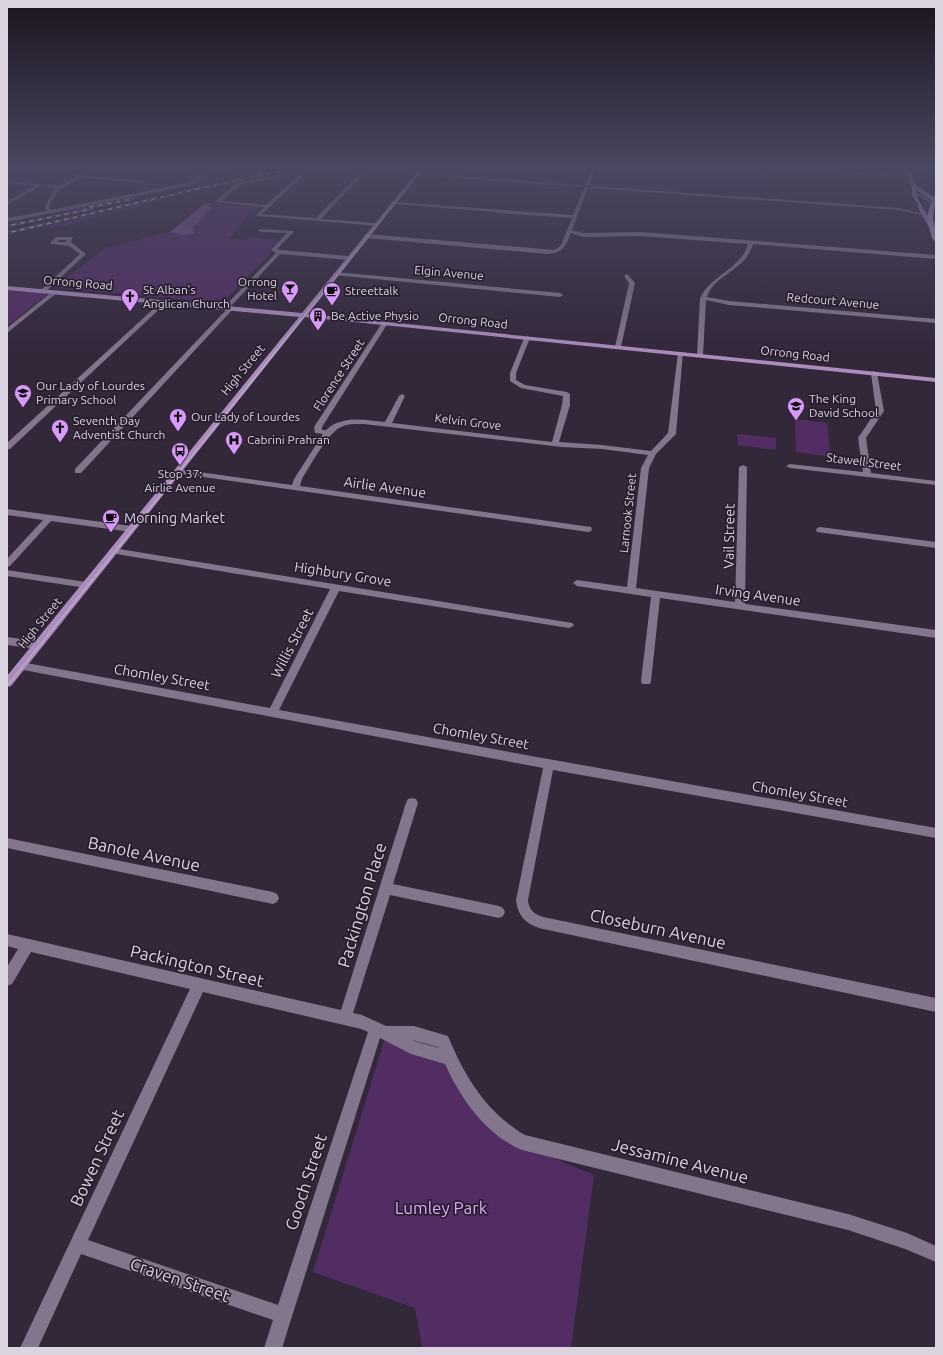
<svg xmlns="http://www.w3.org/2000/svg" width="943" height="1355" font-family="Ubuntu,sans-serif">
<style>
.green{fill:#522d64}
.forest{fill:#7d4f94}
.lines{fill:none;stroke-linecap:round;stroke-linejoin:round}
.minor{fill:#83758b;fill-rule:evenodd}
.major{fill:#ab8cbc;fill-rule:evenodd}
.highway{fill:#c69cdc;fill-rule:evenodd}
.tram{stroke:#c6bdca;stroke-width:1}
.rail-casing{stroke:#c6bdca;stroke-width:2}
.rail{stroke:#291d30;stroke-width:1.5;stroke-dasharray:4.5;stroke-linecap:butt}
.labels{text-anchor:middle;stroke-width:3.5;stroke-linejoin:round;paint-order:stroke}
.far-street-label{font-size:12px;fill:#dbd3df;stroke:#291d30}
.far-poi-label{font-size:12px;fill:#dbd3df;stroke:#291d30;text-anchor:start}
.street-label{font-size:14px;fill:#dbd3df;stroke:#291d30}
.poi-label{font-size:14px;fill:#dbd3df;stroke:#291d30;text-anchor:start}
.near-street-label{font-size:17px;fill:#dbd3df;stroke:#291d30}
.near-park-label{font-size:17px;fill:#dba9f6;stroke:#291d30}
</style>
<rect width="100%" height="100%" fill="#33273a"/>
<path class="green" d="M 276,167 L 280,167 L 67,212 L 41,215 Z
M 224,184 L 71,224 L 52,229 L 50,226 L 70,221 L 76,222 L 74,220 Z
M 206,203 L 259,207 L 251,216 L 249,216 L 239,226 L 241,227 L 229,238 L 247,240 L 249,237 L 279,240 L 269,251 L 270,254 L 222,303 L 54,287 L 106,248 L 170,232 Z
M 7,288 L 50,292 L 7,326 Z
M 795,419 L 827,423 L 831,457 L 796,452 Z
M 737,434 L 776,438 L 776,450 L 738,445 Z
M 385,1038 L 442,1047 L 473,1100 L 532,1149 L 594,1175 L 571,1348 L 422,1348 L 415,1308 L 313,1272 Z"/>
<path class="forest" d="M 206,203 L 211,203 L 209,206 L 212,207 L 211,210 L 204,212 L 205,217 L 200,218 L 200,222 L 193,226 L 194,233 C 185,238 178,233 170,232 Z"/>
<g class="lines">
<path class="minor" d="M 56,167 L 95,167 L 83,175 L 149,182 L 147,183 L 79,178 L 57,192 L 49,206 L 51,210 L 187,183 L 193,181 L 211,167 L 215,167 L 197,183 L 190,185 L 7,222 L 7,218 L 46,211 L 45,206 L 53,191 L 56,188 L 40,186 L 7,205 L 7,202 L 34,186 L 7,183 L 7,181 L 60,186 L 85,170 Z
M 316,167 L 323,167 L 309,171 L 262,214 L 316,218 L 366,167 L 370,167 L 321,219 L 376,223 L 378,224 L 378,226 L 258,216 L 256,215 L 264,207 L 215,202 L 236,183 ZM 302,172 L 266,205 L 221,201 L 240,185 Z
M 592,167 L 596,167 L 589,185 L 585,186 Z
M 760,167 L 886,173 L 912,176 L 910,177 L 891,176 Z
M 417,173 L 581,185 L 583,186 L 581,187 L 415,175 Z
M 591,186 L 899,208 L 924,214 L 922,215 L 899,210 L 589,188 Z
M 586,187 L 588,188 L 572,230 L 583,233 L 641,232 L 936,255 L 936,259 L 753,244 C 746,271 714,274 707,297 L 729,301 L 936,319 L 936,323 L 729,305 L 706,300 L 703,355 L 700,357 L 697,355 L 700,298 C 711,275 741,269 748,244 L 641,236 L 583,237 L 571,233 C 566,246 563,253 548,254 L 367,238 L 364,236 L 367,234 L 555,250 L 561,245 L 572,218 L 497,213 L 495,212 L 394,204 L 392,203 L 394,202 L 573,215 L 584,188 Z
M 259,229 L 293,231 L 293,233 L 277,249 L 280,250 L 349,256 L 352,258 L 349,260 L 280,254 L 231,306 L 234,308 L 233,309 L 81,473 L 75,473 L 75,469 L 226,310 L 223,308 L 224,307 L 276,253 L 271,250 L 287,233 L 261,232 L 259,231 Z
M 56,237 L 73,237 L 71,242 L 86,254 L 45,292 L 41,292 L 41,290 L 80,254 L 69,246 L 51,244 L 51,242 ZM 59,240 L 67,240 L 65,242 L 57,242 Z
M 336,272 L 560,293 L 563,295 L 560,297 L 334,275 L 333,274 Z
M 627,274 L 635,283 L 621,347 L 618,349 L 615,347 L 629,283 L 624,276 Z
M 53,291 L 58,292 L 7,333 L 7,328 Z
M 162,301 L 167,302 L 10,449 L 7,449 L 7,443 Z
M 385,321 L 388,323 L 322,427 L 322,430 L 326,430 C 342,415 365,420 385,422 L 399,396 L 402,394 L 405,396 L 392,423 L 552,442 L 562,405 L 563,396 L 521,388 L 510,381 L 510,373 L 524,338 L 527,336 L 530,338 L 516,373 L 516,380 L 525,385 L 567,392 L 570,394 L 570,405 L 559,442 L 602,445 L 651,451 L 668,433 L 678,353 L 683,352 L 676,434 L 656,454 L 649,468 L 636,588 L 735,602 L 739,467 L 743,465 L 747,467 L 745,604 L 936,630 L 936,638 L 660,598 L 651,681 L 650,684 L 642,684 L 641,681 L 651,597 L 577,586 L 573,583 L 577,580 L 627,587 L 641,468 L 648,455 L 602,449 L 562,447 L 364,424 C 356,424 347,423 339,428 C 327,435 310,466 302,479 L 300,486 L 591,527 L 592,529 L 591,531 L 588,532 L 175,473 L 174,471 L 178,469 L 292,485 L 294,479 L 323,434 L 315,433 L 314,427 L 382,323 Z
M 874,371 L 877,373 L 884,411 L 866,438 L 871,473 L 936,481 L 936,485 L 790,468 L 786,466 L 790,464 L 863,472 L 858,438 L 876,411 L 871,373 Z
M 7,509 L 131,526 L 135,529 L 131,532 L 51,521 L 10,566 L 7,567 L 7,559 L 43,520 L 7,515 Z
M 820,527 L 936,542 L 936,548 L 817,532 L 816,530 L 817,528 Z
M 113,548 L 572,623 L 574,625 L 572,627 L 569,628 L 339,591 L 279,710 L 537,757 L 936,828 L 936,838 L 553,770 L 528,900 C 529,910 534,914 543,917 L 936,998 L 936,1012 L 543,929 C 527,925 518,917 516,900 L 543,768 L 18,669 L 16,666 L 18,663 L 21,662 L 270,708 L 330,589 L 110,553 L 109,551 L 110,549 Z
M 7,570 L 86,582 L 90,585 L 86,588 L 7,576 Z
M 7,637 L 38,641 L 43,645 L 38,649 L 7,645 Z
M 412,798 L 416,799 L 418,803 L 393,884 L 499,906 L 503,908 L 505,912 L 503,916 L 499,918 L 390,895 L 353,1013 L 362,1015 L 386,1026 L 414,1026 L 448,1036 C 465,1077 486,1112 525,1135 L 848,1214 L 907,1233 L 936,1246 L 936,1262 L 905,1249 L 848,1230 L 522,1150 C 485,1134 461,1099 445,1064 L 411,1054 L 380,1038 L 282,1348 L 264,1348 L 273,1320 L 81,1254 L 38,1348 L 20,1348 L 190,989 L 31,952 L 12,984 L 7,986 L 7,967 L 18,949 L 7,946 L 7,934 L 341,1010 L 406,803 L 408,799 ZM 203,992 L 361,1029 L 368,1032 L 278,1305 L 88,1240 ZM 412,1040 L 438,1047 L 439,1048 L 414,1041 Z
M 7,838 L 273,892 L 277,894 L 279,898 L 277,902 L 273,904 L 7,848 Z"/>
<path class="major" d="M 421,167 L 425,167 L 308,314 L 936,378 L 936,382 L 305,317 L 11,686 L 7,687 L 7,676 L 299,317 L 7,290 L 7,286 L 302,313 Z
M 904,167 L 908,167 L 916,185 L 936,199 L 936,202 L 934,202 L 916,190 C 916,202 931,216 933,227 L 929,227 L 920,212 L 918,204 L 912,195 L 912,186 Z"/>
<path class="highway" d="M 936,195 L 933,218 L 936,232 L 936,242 L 933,240 C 927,223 925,212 934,196 Z"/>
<path class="tram" d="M 905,167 L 915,193 L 936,205
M 7,686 L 424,167"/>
<defs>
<path id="rail" d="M 85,208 L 132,199
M 7,226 L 91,209
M 7,233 L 192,190 L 302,167"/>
</defs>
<use href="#rail" class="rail-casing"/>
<use href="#rail" class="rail"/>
</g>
<linearGradient id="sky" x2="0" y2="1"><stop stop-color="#1c1520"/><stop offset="0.47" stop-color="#4a4760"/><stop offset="1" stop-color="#4a4760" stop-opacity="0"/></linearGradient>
<rect width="943" height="356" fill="url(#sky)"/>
<defs>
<symbol id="bar-pin" viewBox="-11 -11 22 30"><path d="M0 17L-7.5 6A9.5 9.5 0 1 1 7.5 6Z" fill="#d89af8" stroke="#291d30"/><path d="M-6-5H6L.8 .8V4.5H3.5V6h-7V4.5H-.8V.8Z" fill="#111"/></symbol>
<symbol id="cafe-pin" viewBox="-11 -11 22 30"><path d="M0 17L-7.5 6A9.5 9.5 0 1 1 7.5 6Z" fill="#d89af8" stroke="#291d30"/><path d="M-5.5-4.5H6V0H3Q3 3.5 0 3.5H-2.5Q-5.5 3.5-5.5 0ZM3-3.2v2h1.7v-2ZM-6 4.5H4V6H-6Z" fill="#111"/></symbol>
<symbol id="church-pin" viewBox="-11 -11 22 30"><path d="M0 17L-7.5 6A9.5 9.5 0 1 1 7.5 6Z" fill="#d89af8" stroke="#291d30"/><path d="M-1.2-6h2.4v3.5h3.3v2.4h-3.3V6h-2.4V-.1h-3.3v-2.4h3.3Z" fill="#111"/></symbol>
<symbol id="building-pin" viewBox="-11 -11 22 30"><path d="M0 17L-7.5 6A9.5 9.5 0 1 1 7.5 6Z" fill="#d89af8" stroke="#291d30"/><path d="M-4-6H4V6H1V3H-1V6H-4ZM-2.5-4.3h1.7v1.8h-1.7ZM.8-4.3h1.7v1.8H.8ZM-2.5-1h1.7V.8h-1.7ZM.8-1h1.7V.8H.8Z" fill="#111"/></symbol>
<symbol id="school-pin" viewBox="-11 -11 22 30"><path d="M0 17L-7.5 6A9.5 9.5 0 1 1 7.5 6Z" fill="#d89af8" stroke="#291d30"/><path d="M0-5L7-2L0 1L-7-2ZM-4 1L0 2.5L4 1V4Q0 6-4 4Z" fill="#111"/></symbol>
<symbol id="hospital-pin" viewBox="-11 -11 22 30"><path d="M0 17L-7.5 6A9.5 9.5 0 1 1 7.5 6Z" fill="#d89af8" stroke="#291d30"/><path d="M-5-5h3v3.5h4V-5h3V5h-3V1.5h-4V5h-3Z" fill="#111"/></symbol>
<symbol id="bus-pin" viewBox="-11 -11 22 30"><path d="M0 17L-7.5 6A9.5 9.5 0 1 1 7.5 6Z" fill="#d89af8" stroke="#291d30"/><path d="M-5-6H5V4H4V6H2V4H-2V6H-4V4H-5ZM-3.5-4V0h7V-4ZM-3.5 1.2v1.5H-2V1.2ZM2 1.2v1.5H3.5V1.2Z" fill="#111"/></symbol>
</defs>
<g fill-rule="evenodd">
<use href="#bar-pin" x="280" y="279" width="20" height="27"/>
<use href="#cafe-pin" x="322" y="281" width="20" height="27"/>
<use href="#church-pin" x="120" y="287" width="20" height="27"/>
<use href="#building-pin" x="308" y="306" width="20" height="27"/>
<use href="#school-pin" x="13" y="383" width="20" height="27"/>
<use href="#school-pin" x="786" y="396" width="20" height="27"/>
<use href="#church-pin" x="168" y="407" width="20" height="27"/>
<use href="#church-pin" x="50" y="418" width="20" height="27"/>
<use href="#hospital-pin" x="224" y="430" width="20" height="27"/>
<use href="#bus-pin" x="170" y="441" width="20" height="27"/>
<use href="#cafe-pin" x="101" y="508" width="20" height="27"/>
</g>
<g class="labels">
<g class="far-street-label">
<text transform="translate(449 273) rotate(5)" y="4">Elgin Avenue</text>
<text transform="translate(78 283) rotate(5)" y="4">Orrong Road</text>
<text transform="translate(833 301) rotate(5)" y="4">Redcourt Avenue</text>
<text transform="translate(473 321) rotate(6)" y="4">Orrong Road</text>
<text transform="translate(795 354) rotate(6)" y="4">Orrong Road</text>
<text transform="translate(243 370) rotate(-51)" y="4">High Street</text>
<text transform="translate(339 375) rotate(-57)" y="4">Florence Street</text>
<text transform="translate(468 422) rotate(7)" y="4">Kelvin Grove</text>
<text transform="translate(864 462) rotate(7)" y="4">Stawell Street</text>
<text transform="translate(628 513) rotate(-84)" y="4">Larnook Street</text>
<text transform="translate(40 623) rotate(-51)" y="4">High Street</text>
</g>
<g class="far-poi-label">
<text x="277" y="286" text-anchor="end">Orrong<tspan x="277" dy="14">Hotel</tspan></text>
<text x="143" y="294">St Alban's<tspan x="143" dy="14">Anglican Church</tspan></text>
<text x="345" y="295">Streettalk</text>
<text x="331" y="320">Be Active Physio</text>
<text x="36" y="390">Our Lady of Lourdes<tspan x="36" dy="14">Primary School</tspan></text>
<text x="809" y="403">The King<tspan x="809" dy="14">David School</tspan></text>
<text x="191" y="421">Our Lady of Lourdes</text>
<text x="73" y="425">Seventh Day<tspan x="73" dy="14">Adventist Church</tspan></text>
<text x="247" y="444">Cabrini Prahran</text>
<text x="180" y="478" text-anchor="middle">Stop 37:<tspan x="180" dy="14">Airlie Avenue</tspan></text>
</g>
<g class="street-label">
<text transform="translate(385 487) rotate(8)" y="5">Airlie Avenue</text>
<text transform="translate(729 536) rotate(-89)" y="5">Vail Street</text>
<text transform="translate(343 574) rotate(9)" y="5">Highbury Grove</text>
<text transform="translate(758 595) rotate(8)" y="5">Irving Avenue</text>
<text transform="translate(292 643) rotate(-63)" y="5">Willis Street</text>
<text transform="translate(162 677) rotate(10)" y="5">Chomley Street</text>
<text transform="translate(481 736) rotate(10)" y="5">Chomley Street</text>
<text transform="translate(800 794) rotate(10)" y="5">Chomley Street</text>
</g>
<g class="poi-label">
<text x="124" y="523">Morning Market</text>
</g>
<g class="near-street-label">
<text transform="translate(144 854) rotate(12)" y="6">Banole Avenue</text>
<text transform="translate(362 905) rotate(-73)" y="6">Packington Place</text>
<text transform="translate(658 929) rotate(12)" y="6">Closeburn Avenue</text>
<text transform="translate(197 966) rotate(13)" y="6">Packington Street</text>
<text transform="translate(97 1158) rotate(-65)" y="6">Bowen Street</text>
<text transform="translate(680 1161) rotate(14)" y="6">Jessamine Avenue</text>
<text transform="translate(306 1182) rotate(-72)" y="6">Gooch Street</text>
<text transform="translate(180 1280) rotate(19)" y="6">Craven Street</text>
</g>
<g class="near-park-label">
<text x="441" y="1214">Lumley Park</text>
</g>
</g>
<rect width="943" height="1355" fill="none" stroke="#dbd3df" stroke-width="16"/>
</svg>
